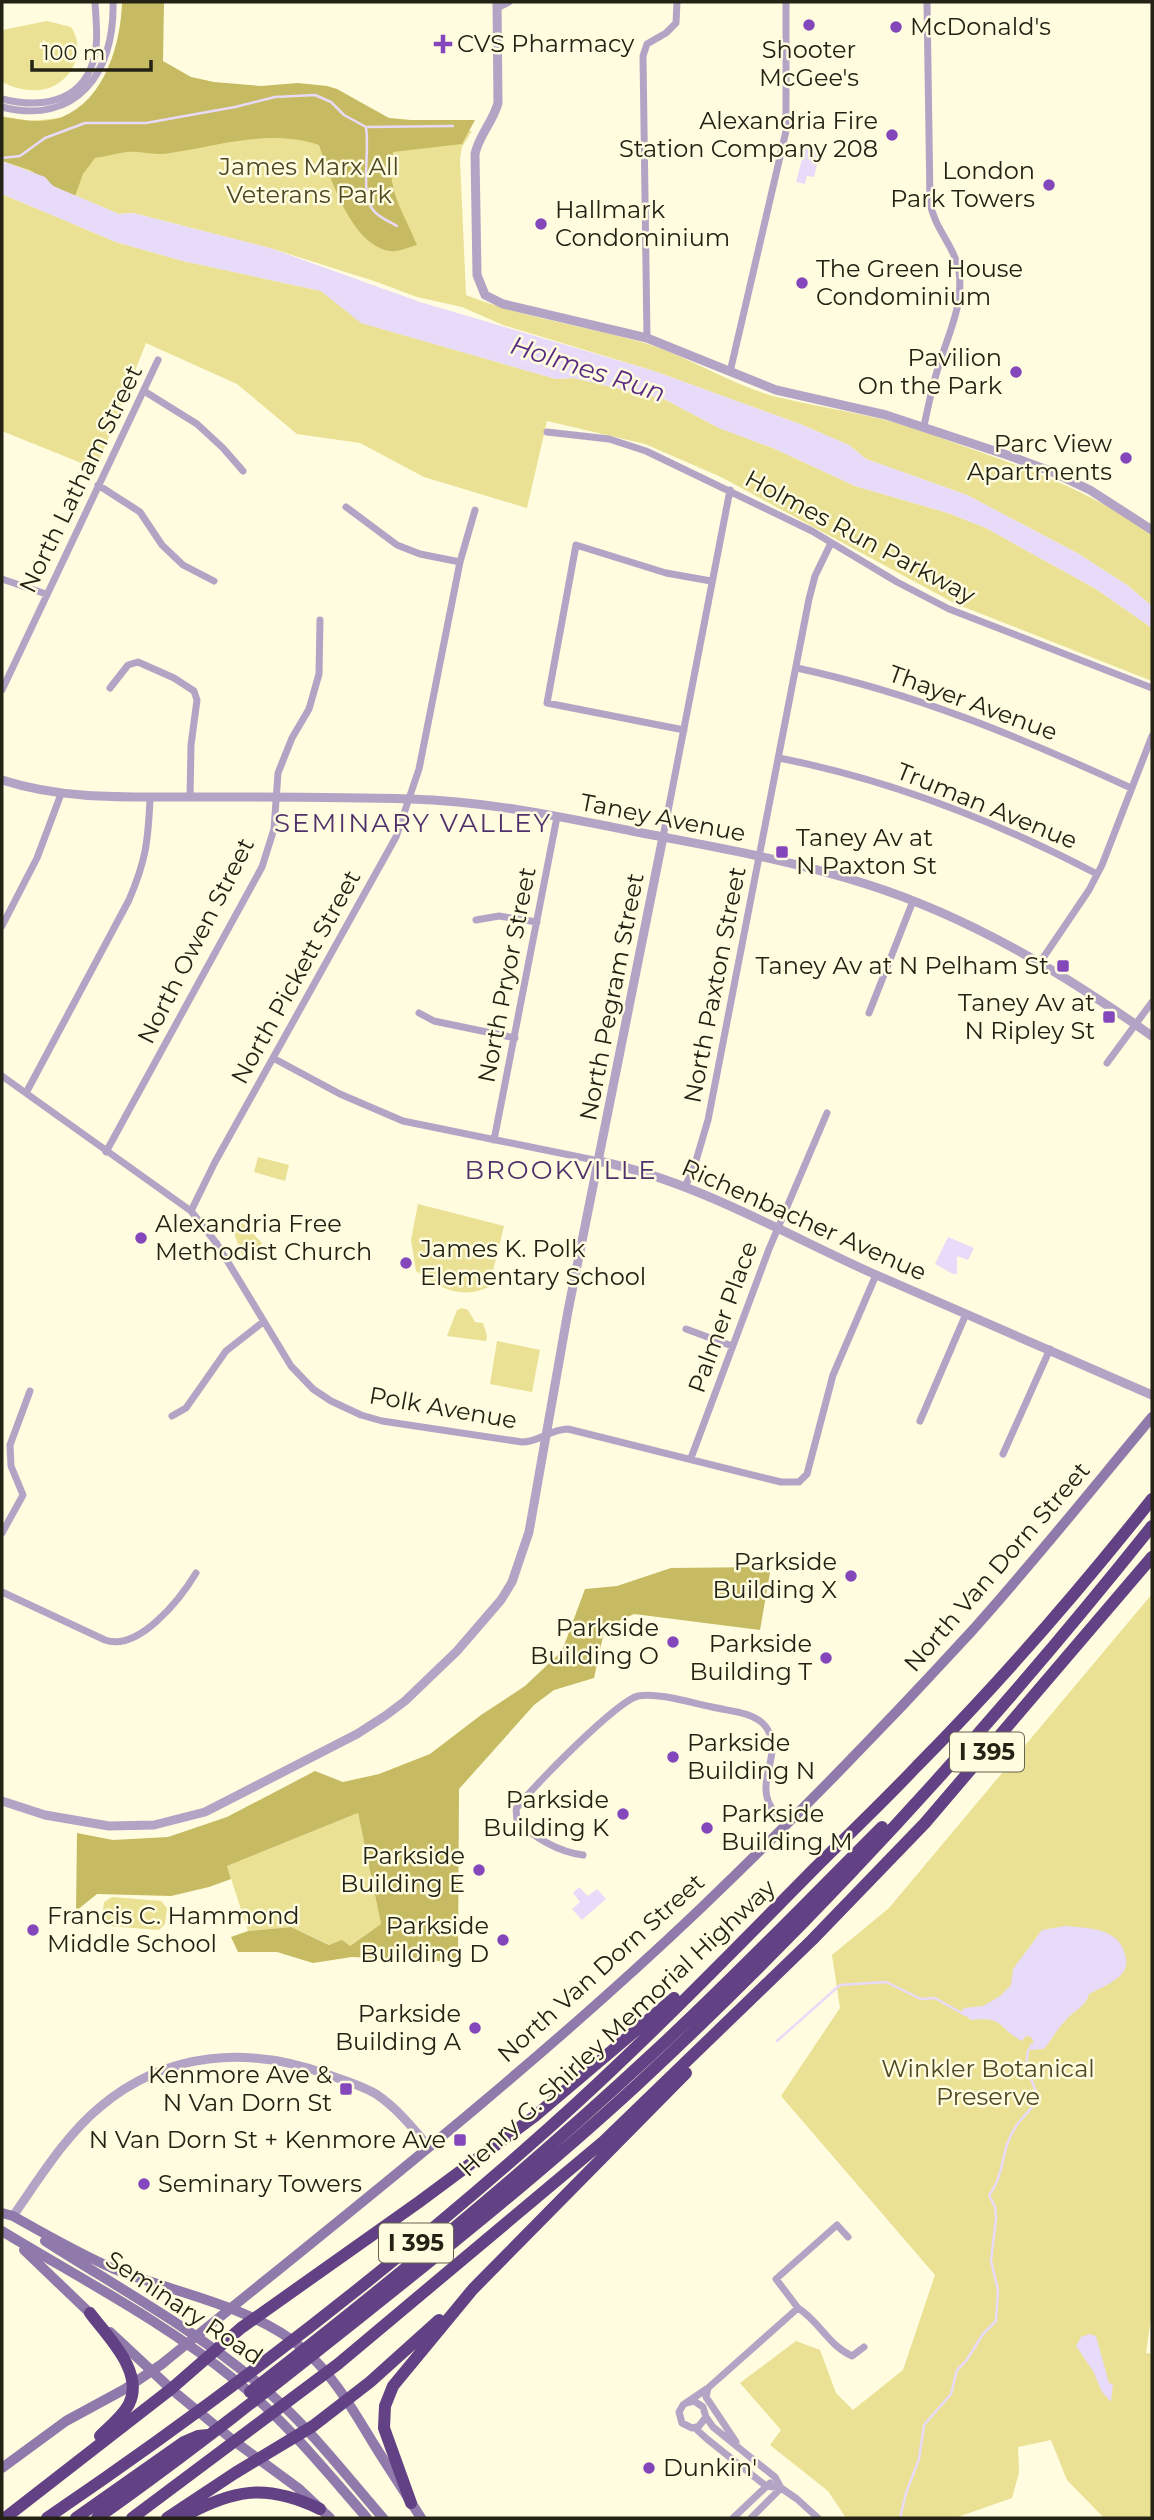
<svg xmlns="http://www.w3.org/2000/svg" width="1154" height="2520" font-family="Montserrat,sans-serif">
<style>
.green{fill:#eae194}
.forest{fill:#c6bb62}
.water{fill:#e8daf9}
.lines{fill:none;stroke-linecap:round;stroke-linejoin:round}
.stream{stroke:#e8daf9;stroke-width:2.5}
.minor{stroke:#b3a4c6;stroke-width:7}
.tertiary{stroke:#b3a4c6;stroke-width:9}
.secondary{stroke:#907aab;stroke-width:10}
.motorway{stroke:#634185;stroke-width:12}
.poi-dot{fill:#8446bb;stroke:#fffcdf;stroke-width:2.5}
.labels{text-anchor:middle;stroke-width:5;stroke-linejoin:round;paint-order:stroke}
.shield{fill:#fffcdf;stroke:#656351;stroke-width:2}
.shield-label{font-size:23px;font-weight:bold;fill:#232214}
.poi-label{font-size:24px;fill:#232214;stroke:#fffcdf;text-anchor:end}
.park-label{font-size:24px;fill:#4d4822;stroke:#fffcdf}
.street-label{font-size:24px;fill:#232214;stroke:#fffcdf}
.water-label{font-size:26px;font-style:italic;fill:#592b82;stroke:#fffcdf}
.neighbourhood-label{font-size:26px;letter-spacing:2px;fill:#4f316b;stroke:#fffcdf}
</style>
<rect width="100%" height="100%" fill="#fffcdf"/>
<path class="green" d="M 47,21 L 71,27 C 88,52 70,87 40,90 C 26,91 14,88 2,82 L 2,30 Z
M 2,116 L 30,121 L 60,118 L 366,132 L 472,131 L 462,147 L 460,159 L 466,295 C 524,318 585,326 645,343 C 690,357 731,385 777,397 C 811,405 846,411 881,419 C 909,426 938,437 966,447 C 1032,470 1095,494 1152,534 L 1152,606 L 1127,585 L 1077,553 L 967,495 L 866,459 L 849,445 L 800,424 L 654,371 L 503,325 L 462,307 L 417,297 L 377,282 L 270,248 L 133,213 L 119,214 L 53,186 L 45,177 L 2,161 Z
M 2,194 L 116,242 L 183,261 L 321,291 L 362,323 L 556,379 L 573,378 L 664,399 L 719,428 L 773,448 L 855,486 L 948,513 L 986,528 L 1096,589 L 1152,628 L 1152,681 L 956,604 L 721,477 L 645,444 L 547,421 L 527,508 L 424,477 L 360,443 L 297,434 L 237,384 L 146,343 L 96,469 L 2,431 Z
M 258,1157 L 289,1165 L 285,1181 L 254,1172 Z
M 418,1204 L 504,1226 L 489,1287 C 459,1300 441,1288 416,1271 L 411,1240 Z
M 239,1219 L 262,1243 L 260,1251 L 244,1261 L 230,1222 Z
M 462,1308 L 468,1310 L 475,1322 L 483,1323 L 487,1336 L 486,1341 L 447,1336 L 457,1310 Z
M 497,1341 L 540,1350 L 532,1392 L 490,1384 Z
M 1152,1594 L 1152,2311 L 1146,2353 L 1152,2354 L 1152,2518 L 1104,2518 L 1067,2480 L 1051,2440 L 1018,2447 L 1019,2473 L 1012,2498 L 955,2518 L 846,2518 L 828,2491 L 770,2445 L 781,2430 L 740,2383 L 796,2341 L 820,2350 L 836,2393 L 853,2410 L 903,2370 L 935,2275 L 781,2096 L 840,2008 L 832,1955 L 889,1908 Z
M 358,1813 L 381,1924 L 350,1946 L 330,1945 L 291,1927 L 248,1931 L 227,1866 Z
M 112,1897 L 161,1901 L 167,1908 L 165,1924 L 159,1930 L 108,1926 L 102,1918 L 104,1902 Z"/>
<path class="forest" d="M 122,2 L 164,2 L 163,61 L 191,77 L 214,82 L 261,86 L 298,83 L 327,86 L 337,89 L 389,118 L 411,120 L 475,120 L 462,144 L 393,152 C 385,189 404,212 417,245 C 410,247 398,252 390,251 C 351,245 330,177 319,145 C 270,128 218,146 170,153 C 152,156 142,151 127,152 C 116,153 106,157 95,158 L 83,174 L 75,196 L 53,186 L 30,170 L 2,161 L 2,117 C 22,120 43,124 62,117 C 105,100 121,43 122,2 Z
M 771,1567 L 760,1630 L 634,1614 L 605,1627 L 594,1678 L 554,1690 L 534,1705 L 459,1789 L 458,1962 L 352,1957 L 313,1963 L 277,1952 L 238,1952 L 231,1937 L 248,1931 L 291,1927 L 329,1945 L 342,1940 L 350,1946 L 381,1924 L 358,1813 L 227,1866 L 231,1879 L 209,1887 L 171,1896 L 97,1894 L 76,1911 L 77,1833 L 113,1840 L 168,1837 L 227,1817 L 315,1771 L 343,1782 L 379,1774 L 430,1754 L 481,1715 L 525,1686 L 562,1651 L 585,1589 L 617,1586 L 671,1568 Z"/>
<path class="water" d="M 806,144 L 821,148 L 814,177 L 807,176 L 805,184 L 796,182 Z
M 2,161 L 45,177 L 53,186 L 119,214 L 133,213 L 270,248 L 420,302 L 654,371 L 800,424 L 849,445 L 866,459 L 967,495 L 1077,553 L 1127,585 L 1152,606 L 1152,628 L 1096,589 L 986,528 L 948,513 L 855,486 L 773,448 L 719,428 L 664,399 L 573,378 L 556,379 L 361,323 L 321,291 L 183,261 L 116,242 L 2,194 Z
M 948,1237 L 974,1248 L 968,1260 L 957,1256 L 957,1274 L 953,1274 L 935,1264 Z
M 579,1887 L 588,1896 L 597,1889 L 606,1899 L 582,1920 L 572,1909 L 580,1902 L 573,1893 Z
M 1065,1926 C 1090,1928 1122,1928 1126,1959 C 1127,1965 1126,1969 1122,1974 C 1113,1983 1101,1988 1089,1994 C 1086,2007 1074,2010 1066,2020 C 1058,2028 1052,2039 1044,2049 L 1028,2050 L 1030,2044 L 1034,2043 L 1031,2037 L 1026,2036 L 1022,2041 C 997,2028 1005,2016 971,2020 L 961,2012 L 964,2008 L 983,2006 L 1000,1996 L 1011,1985 L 1013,1969 L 1042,1930 Z
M 1089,2334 L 1096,2336 L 1109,2383 L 1113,2384 L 1111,2402 L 1102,2392 L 1093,2371 L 1076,2346 L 1081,2337 Z"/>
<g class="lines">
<path class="stream" d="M 366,128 C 370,151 360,194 373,210 C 378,217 390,222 397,226
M 2,158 L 20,156 L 45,138 L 85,123 L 146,123 L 235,107 L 275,97 L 315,95 L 331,102 L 344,115 L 366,127 L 453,126
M 777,2041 L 840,1985 L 886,1982 L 921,1999 L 935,1998 L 965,2015
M 900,2518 L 906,2493 L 919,2459 L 924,2425 L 951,2394 L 957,2370 L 966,2361 L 983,2334 L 996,2321 L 998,2290 L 991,2261 L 996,2218 L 995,2207 L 989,2195 C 1005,2175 1001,2148 1015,2128 C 1022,2116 1033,2110 1038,2097 L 1026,2066 L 1028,2050"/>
<path class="minor" d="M 497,8 L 509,2
M 2,99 C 38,108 80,104 93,62 C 99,44 96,21 95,2
M 2,107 C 77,126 115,72 113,2
M 647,338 L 643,56 L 647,44 L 666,33 L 676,23 L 677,2
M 730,372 L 786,131 L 786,2
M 144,391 L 197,424 L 223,448 L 243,471
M 924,426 C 928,407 932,387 938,368 C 947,337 964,305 959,272 C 955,246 934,229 930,202 L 927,2
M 547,432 L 609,439 L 646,451 L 812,531 L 897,582 L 949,609 L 1152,688
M 98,485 L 140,512 L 162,545 L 183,565 L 214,581
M 346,507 L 397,545 L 420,554 L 460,562
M 2,579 L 46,594
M 797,668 C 917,694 1020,737 1131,788
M 110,688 L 128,665 L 138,662 L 174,678 L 194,691 L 197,700 L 191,745 L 190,797
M 2,690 L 158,360
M 684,730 L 547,703 L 576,545 L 666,573 L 711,581
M 779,758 C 891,780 996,821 1097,874
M 663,837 L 730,490
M 476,920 L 499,916 L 537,922
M 2,926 L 37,858 L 61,794
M 1041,961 L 1089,890 L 1102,865 L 1152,736
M 419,1013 L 434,1021 L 515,1038
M 869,1013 L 913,901
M 273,1058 L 340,1094 L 403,1121 L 599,1161
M 1107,1063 L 1152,1002
M 2,1076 L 191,1211 L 217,1244 L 291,1366 L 313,1389 L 331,1401 L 361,1415 L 382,1421 L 522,1442 C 540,1442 550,1429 568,1429 L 781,1482 L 799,1482 L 807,1474 L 833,1375 L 876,1275
M 26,1093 L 129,900 C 146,860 148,842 150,799
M 494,1140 L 557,817
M 106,1152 L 262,867 L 274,829 L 278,773 L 292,738 L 309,709 L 319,674 L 320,620
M 685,1187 L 695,1164 L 708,1120 L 809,599 L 815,576 L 831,543
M 191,1211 L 215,1162 L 396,837 L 419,769 L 460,562 L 475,510
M 686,1329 L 732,1346
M 172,1416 L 186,1408 L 226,1351 L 263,1322
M 920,1421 L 966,1314
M 1003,1454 L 1050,1349
M 691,1458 L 769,1249 L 827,1113
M 2,1533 L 23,1495 L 11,1466 L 10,1445 L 30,1391
M 2,1592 L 105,1640 C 139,1652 181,1598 196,1573
M 583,1855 C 559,1852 534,1838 517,1820 L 516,1809 C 530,1789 617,1701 638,1696 C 657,1692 692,1703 712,1707 C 729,1711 755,1712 766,1727 C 784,1752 756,1779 770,1805 C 773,1812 782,1819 787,1825
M 798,2308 C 820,2322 829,2346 852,2356 L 864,2347
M 708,2388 L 706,2397 L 736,2442
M 686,2403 L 694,2401 L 703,2407 L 706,2417 L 699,2426 L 692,2428 L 682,2423 L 679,2412 L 683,2405 L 708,2388 L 798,2308 L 776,2279 L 837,2225 L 848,2237
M 706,2417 L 713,2427 L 775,2477 L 781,2488
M 695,2428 L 707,2439 L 766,2486 L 781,2488 L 797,2499 L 818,2518
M 733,2518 L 770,2483
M 751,2518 L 781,2488"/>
<path class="tertiary" d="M 497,2 L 498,103 C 493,122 479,135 475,154 L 477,275 L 485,295 L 503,304 L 647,338 L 776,390 L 886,415 L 1010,456 L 1050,471 L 1090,490 L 1152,530
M 2,780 C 64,800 128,797 193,797 C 265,797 338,797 410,799 C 486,801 562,817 637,832 C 714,847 791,860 866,884 C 970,917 1063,973 1152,1036
M 599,1161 C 695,1181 785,1234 874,1274 C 967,1315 1060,1354 1152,1395
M 2,1801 L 45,1815 L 109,1826 L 154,1825 L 205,1812 L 357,1734 L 385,1716 L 405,1701 L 457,1651 L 501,1600 L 512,1582 L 529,1532 L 568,1311 L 663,837
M 13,2216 C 39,2179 65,2136 100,2107 C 166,2051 248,2046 326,2074 C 343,2080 361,2085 376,2094 C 397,2108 413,2128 429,2147"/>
<path class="secondary" d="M 2,2213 L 13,2216 C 45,2234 78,2253 112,2268 C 173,2293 251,2305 302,2348 C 334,2375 354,2412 375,2446 C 390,2470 406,2494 421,2518
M 2,2231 C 79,2278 165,2322 235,2380 C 285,2420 325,2470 367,2518
M 45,2241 C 117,2287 194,2329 259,2384 C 306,2423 344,2473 383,2518
M 24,2250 L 94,2317
M 110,2332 L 171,2389 L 234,2441 L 298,2488 L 330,2518
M 2,2468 L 66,2421 L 125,2389 L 162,2364 C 344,2216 530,2071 700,1909 C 793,1820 883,1728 970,1633 C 1033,1563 1092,1489 1152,1417"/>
<path class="motorway" d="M 90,2313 C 107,2336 145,2372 129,2404 C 123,2416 109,2427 100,2436
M 250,2392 C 388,2285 523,2174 652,2054 C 731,1981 806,1903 882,1827
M 411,2503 L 384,2428 L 385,2406 L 393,2386 L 473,2289 L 686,2073
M 5,2518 L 171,2389 L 241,2328 L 419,2202 L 535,2116 L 674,1998
M 47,2518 C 222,2399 391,2269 549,2128 C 642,2045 728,1956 815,1868 C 849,1834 884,1801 917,1766 C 1000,1682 1079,1591 1152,1499
M 76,2518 L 184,2442 L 198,2436 L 208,2435
M 97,2518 C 189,2453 276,2384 364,2314 C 457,2240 550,2165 638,2084 C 823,1912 994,1724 1152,1526
M 132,2518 L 338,2364 L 604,2141 L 812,1940 L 925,1823 L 1152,1557
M 167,2518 L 235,2473 L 313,2426 L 370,2382 L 439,2320
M 181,2518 C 233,2489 266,2483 320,2509"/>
</g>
<g class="poi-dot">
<circle cx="809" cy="25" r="7"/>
<circle cx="896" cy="27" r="7"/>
<path d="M439.5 33.5h7v7h7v7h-7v7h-7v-7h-7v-7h7z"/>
<circle cx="892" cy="135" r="7"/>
<circle cx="1049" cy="185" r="7"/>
<circle cx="541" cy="224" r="7"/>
<circle cx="802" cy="283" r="7"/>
<circle cx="1016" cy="372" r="7"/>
<circle cx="1126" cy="458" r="7"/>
<rect x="775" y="845" width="14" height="14" rx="3.5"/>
<rect x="1056" y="959" width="14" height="14" rx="3.5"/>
<rect x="1102" y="1010" width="14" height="14" rx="3.5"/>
<circle cx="141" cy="1238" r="7"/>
<circle cx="406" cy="1263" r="7"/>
<circle cx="851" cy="1576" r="7"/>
<circle cx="673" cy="1642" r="7"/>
<circle cx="826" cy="1658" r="7"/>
<circle cx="673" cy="1757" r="7"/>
<circle cx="623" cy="1814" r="7"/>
<circle cx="707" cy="1828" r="7"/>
<circle cx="479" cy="1870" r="7"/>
<circle cx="33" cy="1930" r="7"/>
<circle cx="503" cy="1940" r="7"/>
<circle cx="475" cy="2028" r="7"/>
<rect x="339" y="2082" width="14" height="14" rx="3.5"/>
<rect x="453" y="2133" width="14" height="14" rx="3.5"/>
<circle cx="144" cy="2184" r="7"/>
<circle cx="649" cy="2468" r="7"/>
</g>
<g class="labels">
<g class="shield">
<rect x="950" y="1732.5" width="74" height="39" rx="5"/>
<rect x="379" y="2223.5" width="74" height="39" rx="5"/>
</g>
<g class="shield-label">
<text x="987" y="1760">I 395</text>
<text x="416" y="2251">I 395</text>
</g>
<g class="poi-label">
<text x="910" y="35" text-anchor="start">McDonald's</text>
<text x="457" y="52" text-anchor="start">CVS Pharmacy</text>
<text x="809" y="58" text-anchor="middle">Shooter<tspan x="809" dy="28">McGee's</tspan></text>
<text x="878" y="129">Alexandria Fire<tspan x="878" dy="28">Station Company 208</tspan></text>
<text x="1035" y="179">London<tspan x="1035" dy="28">Park Towers</tspan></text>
<text x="555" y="218" text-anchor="start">Hallmark<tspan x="555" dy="28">Condominium</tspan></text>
<text x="816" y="277" text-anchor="start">The Green House<tspan x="816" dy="28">Condominium</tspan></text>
<text x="1002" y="366">Pavilion<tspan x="1002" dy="28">On the Park</tspan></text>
<text x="1112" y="452">Parc View<tspan x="1112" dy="28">Apartments</tspan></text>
<text x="796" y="846" text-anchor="start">Taney Av at<tspan x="796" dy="28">N Paxton St</tspan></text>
<text x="1049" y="974">Taney Av at N Pelham St</text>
<text x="1095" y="1011">Taney Av at<tspan x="1095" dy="28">N Ripley St</tspan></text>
<text x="155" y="1232" text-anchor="start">Alexandria Free<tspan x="155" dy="28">Methodist Church</tspan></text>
<text x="420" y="1257" text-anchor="start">James K. Polk<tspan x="420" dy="28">Elementary School</tspan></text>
<text x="837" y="1570">Parkside<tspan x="837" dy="28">Building X</tspan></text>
<text x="659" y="1636">Parkside<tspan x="659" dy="28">Building O</tspan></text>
<text x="812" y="1652">Parkside<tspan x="812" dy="28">Building T</tspan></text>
<text x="687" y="1751" text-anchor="start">Parkside<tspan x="687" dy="28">Building N</tspan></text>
<text x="609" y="1808">Parkside<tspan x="609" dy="28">Building K</tspan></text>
<text x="721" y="1822" text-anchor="start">Parkside<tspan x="721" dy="28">Building M</tspan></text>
<text x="465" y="1864">Parkside<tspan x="465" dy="28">Building E</tspan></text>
<text x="47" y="1924" text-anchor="start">Francis C. Hammond<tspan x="47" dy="28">Middle School</tspan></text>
<text x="489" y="1934">Parkside<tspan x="489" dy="28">Building D</tspan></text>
<text x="461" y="2022">Parkside<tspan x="461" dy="28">Building A</tspan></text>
<text x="332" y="2083">Kenmore Ave &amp;<tspan x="332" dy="28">N Van Dorn St</tspan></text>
<text x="446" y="2148">N Van Dorn St + Kenmore Ave</text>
<text x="158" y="2192" text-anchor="start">Seminary Towers</text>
<text x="663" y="2476" text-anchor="start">Dunkin'</text>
</g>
<g class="park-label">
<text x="309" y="175">James Marx All<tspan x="309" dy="28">Veterans Park</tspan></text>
<text x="988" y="2077">Winkler Botanical<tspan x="988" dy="28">Preserve</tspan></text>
</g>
<g class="street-label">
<text transform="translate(81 479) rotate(-64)" y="8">North Latham Street</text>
<text transform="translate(860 537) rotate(28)" y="8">Holmes Run Parkway</text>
<text transform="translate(973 703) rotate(20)" y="8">Thayer Avenue</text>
<text transform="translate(987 806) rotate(22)" y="8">Truman Avenue</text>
<text transform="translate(663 818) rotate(11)" y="8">Taney Avenue</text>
<text transform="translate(196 941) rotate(-63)" y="8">North Owen Street</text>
<text transform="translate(507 975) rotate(-79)" y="8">North Pryor Street</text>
<text transform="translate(296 977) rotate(-61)" y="8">North Pickett Street</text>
<text transform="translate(715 985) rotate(-79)" y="8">North Paxton Street</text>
<text transform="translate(612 997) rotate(-79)" y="8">North Pegram Street</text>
<text transform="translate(804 1220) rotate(24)" y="8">Richenbacher Avenue</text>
<text transform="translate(723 1317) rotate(-70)" y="8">Palmer Place</text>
<text transform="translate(443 1408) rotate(10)" y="8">Polk Avenue</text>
<text transform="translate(997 1567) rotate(-49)" y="8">North Van Dorn Street</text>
<text transform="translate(601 1968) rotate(-42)" y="8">North Van Dorn Street</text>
<text transform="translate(617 2028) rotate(-43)" y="8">Henry G. Shirley Memorial Highway</text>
<text transform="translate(184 2308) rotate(34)" y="8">Seminary Road</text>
</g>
<g class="water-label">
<text transform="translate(588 369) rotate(18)" y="9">Holmes Run</text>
</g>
<g class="neighbourhood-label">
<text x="413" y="832">SEMINARY VALLEY</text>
<text x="561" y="1179">BROOKVILLE</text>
</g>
</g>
<rect width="1154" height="2520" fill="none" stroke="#232214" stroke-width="7"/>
<path d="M32 60v10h119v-10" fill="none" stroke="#232214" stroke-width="3.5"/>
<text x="42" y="60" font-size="21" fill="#232214" stroke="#fffcdf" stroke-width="5" paint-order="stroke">100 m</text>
</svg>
